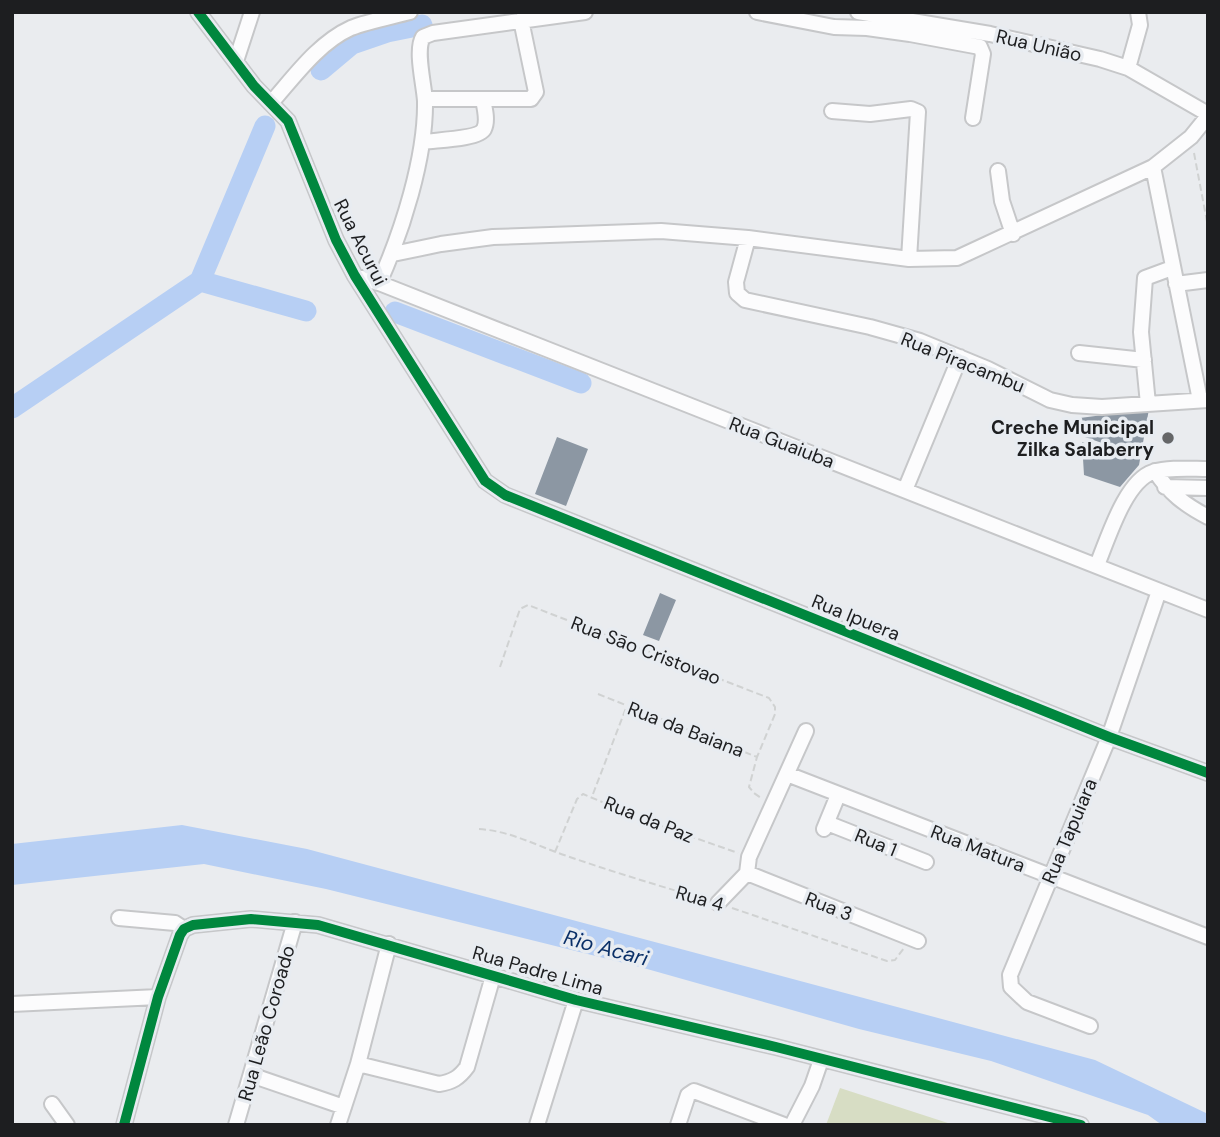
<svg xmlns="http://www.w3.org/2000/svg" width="1220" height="1137" font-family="'DM Sans',sans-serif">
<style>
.green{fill:#d7ddc4}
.water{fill:#b7cff4}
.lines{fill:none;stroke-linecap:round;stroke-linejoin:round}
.river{stroke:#b7cff4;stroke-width:21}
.building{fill:#8c97a3}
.minor-casing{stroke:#c6c7c9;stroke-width:18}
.path{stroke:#d0d2d2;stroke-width:2;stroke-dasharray:7 3.5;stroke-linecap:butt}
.minor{stroke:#fcfcfd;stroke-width:14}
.cycleway-casing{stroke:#e8ecf1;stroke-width:15}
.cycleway{stroke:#00873e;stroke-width:10}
.poi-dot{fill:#656668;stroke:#e8ecf1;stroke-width:2.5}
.labels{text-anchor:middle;stroke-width:7;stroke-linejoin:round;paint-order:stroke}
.street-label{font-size:19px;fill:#1d1e20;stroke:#e8ecf1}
.poi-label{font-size:19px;font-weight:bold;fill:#1d1e20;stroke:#e8ecf1;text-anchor:end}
.water-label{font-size:21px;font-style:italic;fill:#0a2f67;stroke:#e8ecf1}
</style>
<rect width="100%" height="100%" fill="#eaecef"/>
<path class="green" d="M 840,1088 L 954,1125 L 826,1125 Z"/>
<path class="water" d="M 182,825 L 307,849 L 1095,1060 L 1208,1114 L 1208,1125 L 1162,1125 L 1148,1115 L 991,1061 L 859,1029 L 640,967 L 326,889 L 204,864 L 12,885 L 12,844 Z"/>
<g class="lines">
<path class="river" d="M 321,70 L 352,44 L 387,32 L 422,25
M 200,281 L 306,311
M 395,312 L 581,383
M 12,408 L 200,281 L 265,126"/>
</g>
<path class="building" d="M 1149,409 L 1139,465 L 1120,487 L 1084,475 L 1082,442 L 1122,457 L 1122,450 L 1082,436 L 1080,418 Z
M 557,437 L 588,449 L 566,506 L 535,494 Z
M 660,593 L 676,600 L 659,641 L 643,635 Z"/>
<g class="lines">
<defs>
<path id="minor" d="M 198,12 L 254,86 L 288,121 L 336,240 L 355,276 L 485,481 L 505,495 L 1109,737 L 1208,773
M 757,12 L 834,27 L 867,28 L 910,34 L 980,47 L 983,54 L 973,118
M 858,12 L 990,34 L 1100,59 L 1128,68 L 1208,114
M 236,61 L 252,12
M 1128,68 L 1140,25 L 1138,12
M 425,99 L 531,99 L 536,92 L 521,20
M 271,103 C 294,77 318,43 351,28 C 369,21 391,17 410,12
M 832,111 L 870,114 L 911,109 L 918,112 L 909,259
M 424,142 C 436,140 479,139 484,129 C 488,121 485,109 483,100
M 1153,167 L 1200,400
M 998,171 L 1002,201 L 1013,234
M 748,238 L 736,282 L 737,293 L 745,300 L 870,327 L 920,341 L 988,369 L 1050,400 L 1072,405 L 1102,407 L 1208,400
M 393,254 L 441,244 L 493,237 L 661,231 L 748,238 L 909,259 L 957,258 L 1153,167 L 1191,137 L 1208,116
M 355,276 L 379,283 L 1208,610
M 379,283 C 402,232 426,157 425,101 C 424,84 415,50 423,37 L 433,33 L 585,12
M 1176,284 L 1208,280
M 1079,353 L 1144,360
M 1148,404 L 1141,332 L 1145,278 L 1172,268
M 1155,471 C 1169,493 1185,505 1208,517
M 1165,487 L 1208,488
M 905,490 L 960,357
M 1097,565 C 1108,539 1125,481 1153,472 C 1169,467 1191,469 1208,469
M 806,731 L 749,857 L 747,873 L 918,941
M 787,774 L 1208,937
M 827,823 L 926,862
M 824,829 L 838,795
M 718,903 L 747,873
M 119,918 L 175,923 L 184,929
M 12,1004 L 158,997
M 1090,1026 L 1027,1002 L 1011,987 L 1010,975 L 1109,737 L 1159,591
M 358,1064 L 439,1084 C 452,1082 459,1078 467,1067 L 493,976
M 251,1075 L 344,1107
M 52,1104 L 67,1125
M 124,1125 L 158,997 L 180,935 L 184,929 L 193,925 L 251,919 L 318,925 L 576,1000 L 776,1047 L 1081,1125
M 236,1125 L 295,922
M 338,1125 L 358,1064 L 389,944
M 537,1125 L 576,1000
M 678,1125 L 688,1095 L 694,1091 L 784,1125
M 792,1125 L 812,1086 L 821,1060"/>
</defs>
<use href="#minor" class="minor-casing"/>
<path class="path" d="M 1194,153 L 1208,227
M 500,667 L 520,609 L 528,605 L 769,698 L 775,707 L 775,714 L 757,757
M 598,694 L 757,757 L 749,787 L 754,793 L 761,798
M 593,794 L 626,708
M 479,829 C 511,831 537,846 567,856 C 613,872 660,886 707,900
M 555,852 L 577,799 L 583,794 L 650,822 L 738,853
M 732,908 L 887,961 L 895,960 L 904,948"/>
<use href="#minor" class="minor"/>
<defs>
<path id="cycleway" d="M 198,12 L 254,86 L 288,121 L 336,240 L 355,276 L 485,481 L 505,495 L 1109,737 L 1208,773
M 124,1125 L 158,997 L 180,935 L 184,929 L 193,925 L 251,919 L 318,925 L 576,1000 L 776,1047 L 1081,1125"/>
</defs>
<use href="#cycleway" class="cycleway-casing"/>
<use href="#cycleway" class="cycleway"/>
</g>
<circle class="poi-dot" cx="1168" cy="438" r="7"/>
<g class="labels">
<g class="street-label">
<text transform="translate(1039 45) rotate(13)" y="7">Rua União</text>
<text transform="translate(361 242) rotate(63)" y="7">Rua Acurui</text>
<text transform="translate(963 362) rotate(22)" y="7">Rua Piracambu</text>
<text transform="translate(782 442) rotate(21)" y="7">Rua Guaiuba</text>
<text transform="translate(856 617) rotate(22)" y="7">Rua Ipuera</text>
<text transform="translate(646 650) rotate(21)" y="7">Rua Sāo Cristovao</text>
<text transform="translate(686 729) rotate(21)" y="7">Rua da Baiana</text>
<text transform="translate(649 819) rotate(22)" y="7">Rua da Paz</text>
<text transform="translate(1069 831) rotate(-67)" y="7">Rua Tapuiara</text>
<text transform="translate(876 842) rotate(22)" y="7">Rua 1</text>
<text transform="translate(978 848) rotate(21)" y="7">Rua Matura</text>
<text transform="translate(700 898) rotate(16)" y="7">Rua 4</text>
<text transform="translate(829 906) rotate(21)" y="7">Rua 3</text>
<text transform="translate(538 970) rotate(16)" y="7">Rua Padre Lima</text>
<text transform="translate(266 1023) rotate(-74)" y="7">Rua Leão Coroado</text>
</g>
<g class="poi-label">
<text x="1154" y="434">Creche Municipal<tspan x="1154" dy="22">Zilka Salaberry</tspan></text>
</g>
<g class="water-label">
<text transform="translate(606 948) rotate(15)" y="7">Rio Acari</text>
</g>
</g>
<rect width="1220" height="1137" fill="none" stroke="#1d1e20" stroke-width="28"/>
</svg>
